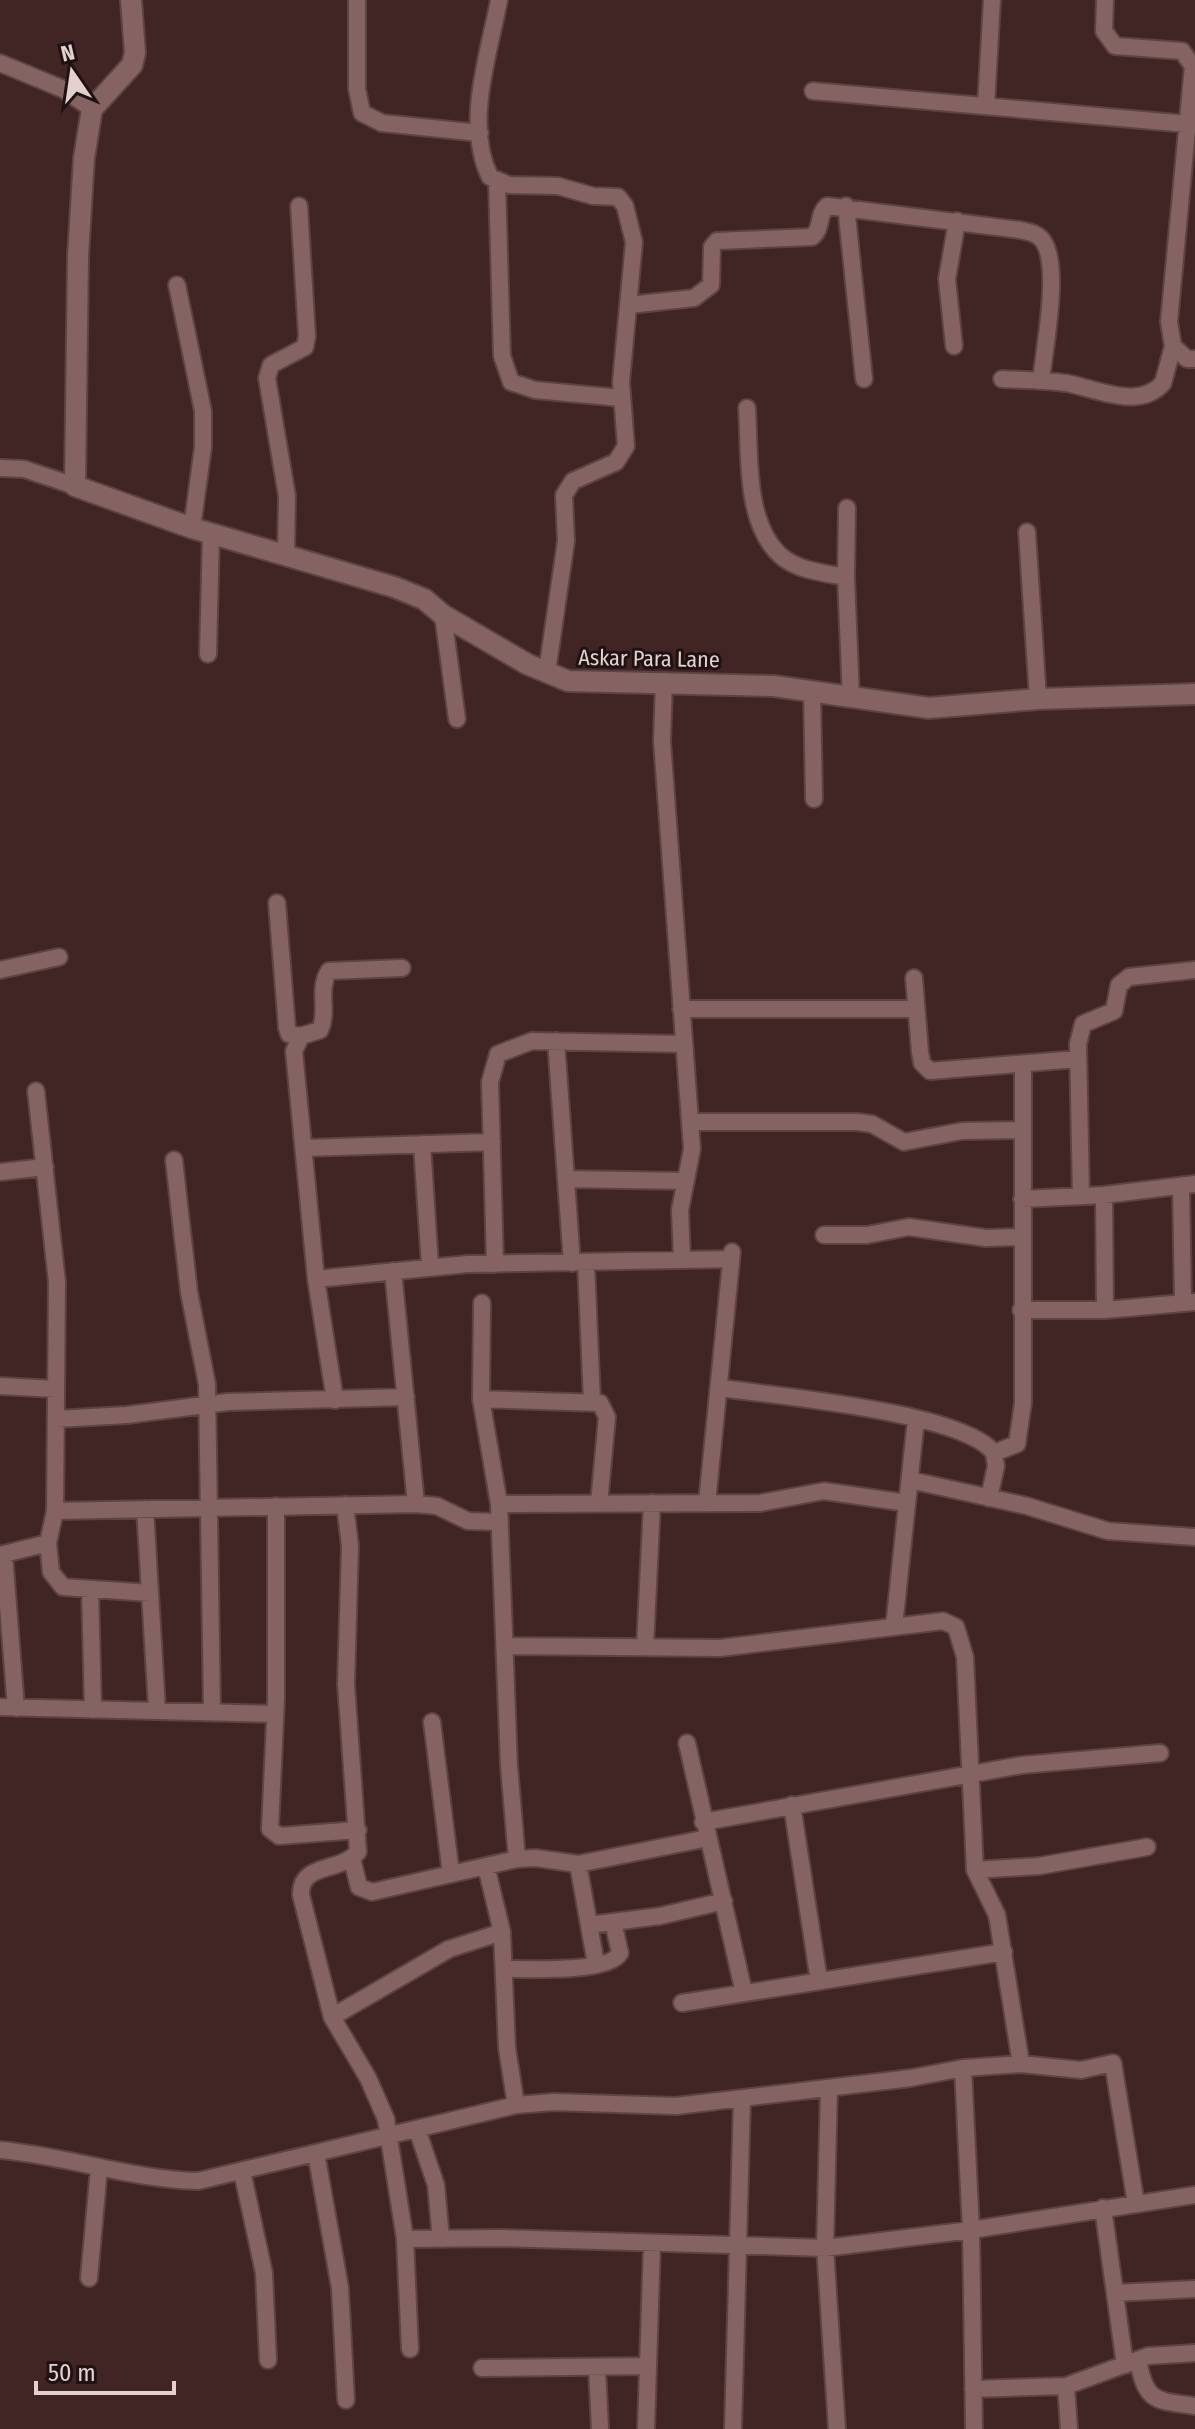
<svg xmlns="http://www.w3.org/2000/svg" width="1195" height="2429" font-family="'Fira Sans Condensed',sans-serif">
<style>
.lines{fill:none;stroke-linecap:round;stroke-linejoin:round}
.minor-casing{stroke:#5c4443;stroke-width:20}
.tertiary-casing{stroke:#5c4443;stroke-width:24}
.minor{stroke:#856362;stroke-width:16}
.tertiary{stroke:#856362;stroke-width:20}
.labels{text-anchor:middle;stroke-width:6;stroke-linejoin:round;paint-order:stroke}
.street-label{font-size:22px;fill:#e3d0cf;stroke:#1f1212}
</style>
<rect width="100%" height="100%" fill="#412524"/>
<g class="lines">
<defs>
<path id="minor" d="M 357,0 L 357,89 L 362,113 L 382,123 L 480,133
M 499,0 C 489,54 464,124 490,177 L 509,185 L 558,186 L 593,196 L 618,197 L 625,206 L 634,242 L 621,382 L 626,446 L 616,462 L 573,481 L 564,495 L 566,541 L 547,672
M 1105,0 L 1104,31 L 1115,46 L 1182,51 L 1193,66 L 1169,322 L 1173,346 L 1187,359 L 1195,359
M 0,63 L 63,89 L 92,109
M 813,91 L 1188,124
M 986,105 L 992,0
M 497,182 L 502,356 L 511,382 L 535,390 L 621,398
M 846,206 L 864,379
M 177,285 L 203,411 L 203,447 L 192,528
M 629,305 L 694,298 L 711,285 L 712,247 L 717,241 L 812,237 C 823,228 817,215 827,206 L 1020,230 C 1029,232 1037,233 1043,241 C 1061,266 1044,350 1041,381
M 954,346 L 947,279 L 957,221
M 1002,379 C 1023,380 1045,380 1066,383 C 1095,388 1139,411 1163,383 L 1173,346
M 747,408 C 750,453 744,523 781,556 C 798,571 825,573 846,577
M 0,468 L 24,469 L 75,486
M 847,508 L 846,577 L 851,698
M 1027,532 L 1038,699
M 286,554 L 287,496 L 267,378 L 271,365 L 305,347 L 307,336 L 299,206
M 443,615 L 457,719
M 208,654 L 211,534
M 664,681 L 662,741 L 692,1149 L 680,1210 L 682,1260
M 812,692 L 814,799
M 277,903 L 287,1028 L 289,1034 L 301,1036
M 0,970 L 59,957
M 914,978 L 920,1052 L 922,1063 L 930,1071 L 1078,1059
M 681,1009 L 916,1009
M 556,1041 L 572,1263
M 690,1122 L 857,1122 L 872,1124 L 904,1142 L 962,1131 L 1022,1130
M 422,1144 L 430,1266
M 305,1148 L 492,1142
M 174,1160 L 189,1292 L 207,1384 L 212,1711
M 0,1172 L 45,1167
M 566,1179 L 686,1181
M 1181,1186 L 1183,1302
M 1104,1195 L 1105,1310
M 1081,1196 L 1078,1044 L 1083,1024 L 1114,1011 L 1119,985 L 1129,977 L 1195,970
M 1022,1199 L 1104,1195 L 1195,1184
M 824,1235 L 867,1235 L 909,1227 L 986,1238 L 1021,1237
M 586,1263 L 592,1401
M 495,1264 L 490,1082 L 498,1054 L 532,1041 L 684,1044
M 393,1271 L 416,1504
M 316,1279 L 468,1264 L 731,1259
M 482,1303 L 481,1399 L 499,1504 L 509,1766 L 517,1859
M 1021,1310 L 1105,1310 L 1195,1302
M 0,1386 L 56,1389
M 721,1388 C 775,1396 964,1412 994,1453 L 996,1466 L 989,1498
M 481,1399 L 600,1403 L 607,1417 L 599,1504
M 335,1400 L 316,1279 L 294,1051 L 301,1036 L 320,1030 C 329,1011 317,990 329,971 L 402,968
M 56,1419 L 127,1415 L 228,1402 L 406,1397
M 994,1453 L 1017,1444 L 1023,1403 L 1023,1064
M 910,1480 L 1027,1506 L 1108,1531 L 1195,1537
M 707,1503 L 732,1252
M 499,1504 L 760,1503 L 824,1491 L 907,1503
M 345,1505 L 350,1546 L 346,1684 L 358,1852 C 340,1873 300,1862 301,1895 L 332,2017 L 368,2078 L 386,2119 L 405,2239 L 410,2349
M 276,1506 L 276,1699 L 270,1829 L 279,1836 L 358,1830
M 145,1509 L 157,1709
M 55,1511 L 416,1504 L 437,1506 L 468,1521 L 500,1522
M 48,1543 L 51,1572 L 63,1587 L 150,1593
M 4,1554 L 16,1708
M 0,1555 L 48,1543 L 55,1511 L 57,1282 L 36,1091
M 90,1590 L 93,1710
M 894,1627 L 916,1419
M 505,1646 L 720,1648 L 943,1621 L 956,1627 L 965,1657 L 975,1870 L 997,1915 L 1021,2064
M 645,1647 L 652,1503
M 0,1707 L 275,1714
M 432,1722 L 451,1874
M 687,1743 L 744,1993
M 792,1805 L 819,1981
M 703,1822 L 1022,1765 L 1160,1753
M 352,1859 L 359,1887 L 372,1892 L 517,1859 L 536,1858 L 578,1864 L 708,1838
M 578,1864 L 596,1964
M 486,1866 L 502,1932 L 507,2048 L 516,2105
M 975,1870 L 1039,1866 L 1147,1847
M 589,1925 L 660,1916 L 724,1901
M 505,1969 C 527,1969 610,1973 620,1953 L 613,1922
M 682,2003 L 1004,1952
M 332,2017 L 449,1949 L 502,1932
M 963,2068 L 971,2230 L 974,2429
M 829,2088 L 825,2248 L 837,2429
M 417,2129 L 436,2185 L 441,2239
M 0,2150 C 67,2156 130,2179 198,2181 L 516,2105 L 554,2102 L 676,2106 L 911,2078 L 963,2068 L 1021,2064 L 1081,2070 L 1113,2063 L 1136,2204
M 316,2153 L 340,2288 L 346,2400
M 242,2171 L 264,2273 L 268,2360
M 1103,2208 L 1125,2365
M 405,2239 L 502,2238 L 825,2248 L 971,2230 L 1195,2195
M 89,2278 L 99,2168
M 1115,2293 L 1195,2289
M 1138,2360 C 1146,2403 1155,2400 1195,2406
M 597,2367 L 600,2429
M 482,2368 L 648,2366
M 1066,2386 L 1069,2429
M 973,2389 L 1066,2386 L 1148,2356 L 1195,2353
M 646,2429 L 652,2243
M 733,2429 L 742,2099"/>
<path id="tertiary" d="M 131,0 L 135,53 L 132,65 L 92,109 L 84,158 L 78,256 L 75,486 L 192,528 L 394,587 L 424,599 L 443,615 L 527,664 L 568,681 L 774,686 L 929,708 L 1038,699 L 1195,694"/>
</defs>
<use href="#minor" class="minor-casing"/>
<use href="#tertiary" class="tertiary-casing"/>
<use href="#minor" class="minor"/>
<use href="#tertiary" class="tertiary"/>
</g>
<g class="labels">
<g class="street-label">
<text transform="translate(649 658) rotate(1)" y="8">Askar Para Lane</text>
</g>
</g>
<g transform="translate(72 72) rotate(347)" stroke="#1f1212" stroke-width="6" paint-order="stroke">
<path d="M0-6L14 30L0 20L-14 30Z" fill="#e3d0cf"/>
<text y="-12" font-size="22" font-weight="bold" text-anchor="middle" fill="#e3d0cf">N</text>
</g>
<path d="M36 2381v12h138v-12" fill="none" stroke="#e3d0cf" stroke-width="4"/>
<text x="48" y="2381" font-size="24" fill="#e3d0cf" stroke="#1f1212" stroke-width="6" paint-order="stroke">50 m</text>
</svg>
